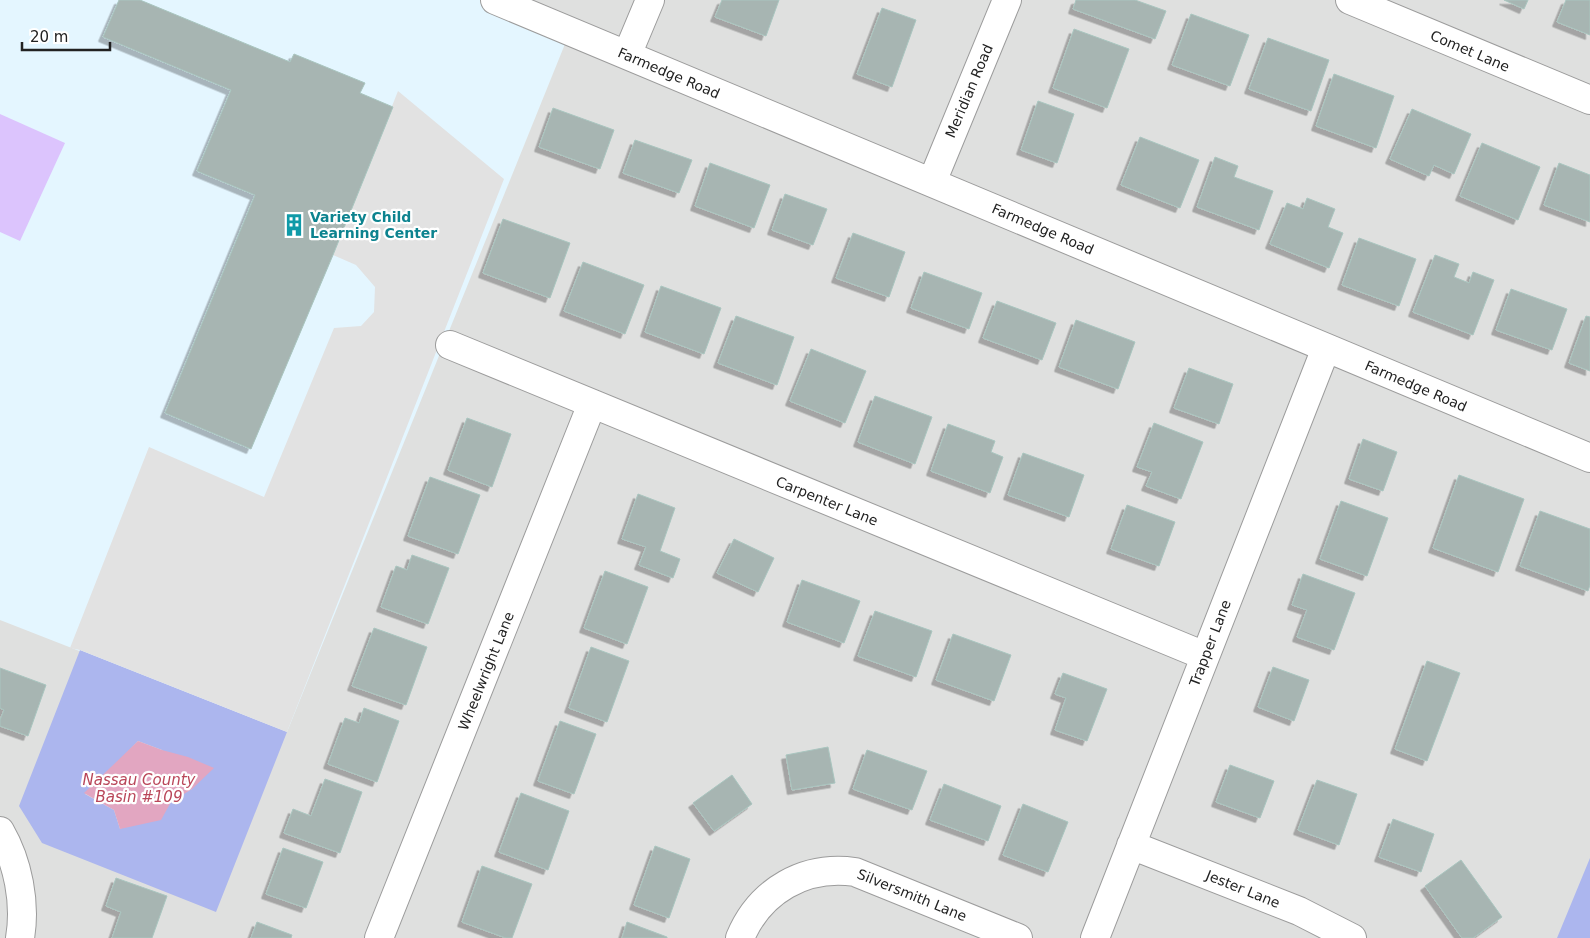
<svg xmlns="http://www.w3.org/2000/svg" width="1590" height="938" font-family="'DejaVu Sans',sans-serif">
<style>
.residential{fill:#dfe0df}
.education{fill:#e4f6ff}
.grass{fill:#acb6ee;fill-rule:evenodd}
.park{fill:#dcc4fd}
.parking{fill:#e2e2e2}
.water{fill:#e2a6c1}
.building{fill:#a7b5b2;stroke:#a9c5bf;filter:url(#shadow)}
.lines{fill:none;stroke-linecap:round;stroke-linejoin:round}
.minor-casing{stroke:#9c9c9c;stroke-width:30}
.minor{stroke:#fff;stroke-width:28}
.labels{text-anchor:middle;stroke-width:4.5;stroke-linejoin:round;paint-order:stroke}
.street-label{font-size:14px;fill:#222;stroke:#fff}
.culture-label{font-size:14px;font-weight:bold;fill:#0d838f;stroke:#fff;text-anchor:start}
.water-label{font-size:15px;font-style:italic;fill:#b94659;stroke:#fff}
</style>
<defs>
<filter id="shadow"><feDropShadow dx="-4.5" dy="4.5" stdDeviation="0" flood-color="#0004"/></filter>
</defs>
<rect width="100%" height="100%" fill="#e8f2f2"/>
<path class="residential" d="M 486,0 L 1590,0 L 1590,938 L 0,938 L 0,617 Z"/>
<path class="education" d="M 0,0 L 486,0 L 569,34 L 287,732 L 0,620 Z"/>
<path class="grass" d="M 80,650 L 287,732 L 216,912 L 42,843 L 19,806 ZM 138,741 L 162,750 L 192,789 L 120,829 L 114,810 L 85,794 L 94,783 L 117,763 Z
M 1590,858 L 1590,938 L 1557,938 Z"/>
<path class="park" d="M 0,114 L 65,143 L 20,241 L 0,232 Z"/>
<path class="parking" d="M 398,91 L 504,179 L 287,732 L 80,650 L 70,648 L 149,447 L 264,497 L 334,328 L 361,326 L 374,312 L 375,287 L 356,265 L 333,255 Z"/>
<path class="water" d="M 138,741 L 162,750 L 188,757 L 214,768 L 192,789 L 171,802 L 161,820 L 120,829 L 114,810 L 84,793 Z"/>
<path class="building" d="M 119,0 L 140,0 L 290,62 L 294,54 L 365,83 L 360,93 L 393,107 L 333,255 L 251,449 L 165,413 L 255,195 L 197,171 L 231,90 L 103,37 Z
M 722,0 L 779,0 L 766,36 L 715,17 Z
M 1076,0 L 1135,0 L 1166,11 L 1155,39 L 1073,9 Z
M 1504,0 L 1528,0 L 1524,9 Z
M 1566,0 L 1590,0 L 1590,35 L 1557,22 Z
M 882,8 L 916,20 L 892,87 L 857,74 Z
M 1191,14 L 1249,35 L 1230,86 L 1172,65 Z
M 1074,29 L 1129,49 L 1107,108 L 1053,88 Z
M 1268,38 L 1329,60 L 1311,111 L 1249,89 Z
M 1334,74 L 1394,96 L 1376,148 L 1316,126 Z
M 1038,101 L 1074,114 L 1057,163 L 1021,150 Z
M 553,108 L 614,130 L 600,169 L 539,147 Z
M 1412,109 L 1471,134 L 1454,174 L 1434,165 L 1429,176 L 1390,159 Z
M 1140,137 L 1199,160 L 1180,208 L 1121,185 Z
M 635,140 L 692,160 L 679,193 L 623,173 Z
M 1482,143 L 1540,167 L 1518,220 L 1460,196 Z
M 1215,157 L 1238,166 L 1234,177 L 1273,191 L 1259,230 L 1197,207 Z
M 710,163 L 770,185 L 754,228 L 695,206 Z
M 1559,163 L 1590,175 L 1590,222 L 1544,205 Z
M 785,194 L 827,209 L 813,245 L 772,230 Z
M 1307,198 L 1335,209 L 1328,227 L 1343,233 L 1329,268 L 1270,244 L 1287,203 L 1303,209 Z
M 503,219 L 570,243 L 550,298 L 483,273 Z
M 853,233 L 905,252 L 889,297 L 836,278 Z
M 1359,238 L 1416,259 L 1399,306 L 1342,285 Z
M 1435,255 L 1459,264 L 1454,277 L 1469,283 L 1473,272 L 1494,280 L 1473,335 L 1413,312 Z
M 583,262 L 644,285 L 625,334 L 564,311 Z
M 924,272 L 982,293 L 969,329 L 911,308 Z
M 661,286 L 721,308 L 704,354 L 645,332 Z
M 1511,289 L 1567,309 L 1552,350 L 1496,330 Z
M 997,301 L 1056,323 L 1042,360 L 983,338 Z
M 736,316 L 794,337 L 777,385 L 718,363 Z
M 1586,316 L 1590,317 L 1590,371 L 1569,363 Z
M 1076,320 L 1135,342 L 1118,389 L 1059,367 Z
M 811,349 L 866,371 L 845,423 L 790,401 Z
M 1189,368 L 1233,384 L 1219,424 L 1174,408 Z
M 875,396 L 932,417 L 915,464 L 858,442 Z
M 467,418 L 511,434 L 492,487 L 448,470 Z
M 1154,423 L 1203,442 L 1181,499 L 1146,486 L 1152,472 L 1137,467 Z
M 948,424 L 995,441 L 991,452 L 1003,457 L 990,493 L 931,471 Z
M 1363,439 L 1397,452 L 1383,491 L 1349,479 Z
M 1023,453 L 1084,475 L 1069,517 L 1008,495 Z
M 1459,475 L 1524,499 L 1498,572 L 1433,548 Z
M 430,477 L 480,495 L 458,554 L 408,536 Z
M 638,494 L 675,508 L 660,551 L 680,559 L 673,578 L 639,565 L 646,547 L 622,539 Z
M 1341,501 L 1388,518 L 1367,576 L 1320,559 Z
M 1127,505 L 1175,522 L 1159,566 L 1111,549 Z
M 1540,511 L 1590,529 L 1590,585 L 1588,591 L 1520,566 Z
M 734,539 L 774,558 L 758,592 L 717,573 Z
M 412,555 L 449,568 L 428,624 L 381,607 L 396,566 L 407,570 Z
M 605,571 L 648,587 L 627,644 L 584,628 Z
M 1303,574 L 1355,593 L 1334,650 L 1297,637 L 1307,610 L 1292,605 Z
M 802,580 L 860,601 L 844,643 L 787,622 Z
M 875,611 L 932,631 L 916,677 L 858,656 Z
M 374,628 L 427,647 L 406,705 L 352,686 Z
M 953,634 L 1011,655 L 994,701 L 936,680 Z
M 591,647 L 629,661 L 607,722 L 569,708 Z
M 1427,661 L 1460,673 L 1427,761 L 1395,749 Z
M 1273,667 L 1309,680 L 1294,721 L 1258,707 Z
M 0,668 L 46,685 L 28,736 L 0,726 L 0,720 L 4,710 L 0,708 Z
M 1063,673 L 1107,689 L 1087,741 L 1055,730 L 1066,698 L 1055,694 Z
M 364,708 L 399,721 L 377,782 L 328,764 L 345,718 L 359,723 Z
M 560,721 L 596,734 L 574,794 L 538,781 Z
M 828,747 L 835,783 L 792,790 L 786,755 Z
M 867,750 L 927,771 L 912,810 L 853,789 Z
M 1230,765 L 1274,781 L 1260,818 L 1216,802 Z
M 732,775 L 752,804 L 714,831 L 693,803 Z
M 325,779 L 362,792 L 340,853 L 284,833 L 293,809 L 311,816 Z
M 1317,780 L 1357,794 L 1339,845 L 1298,830 Z
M 944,784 L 1001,806 L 988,841 L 930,820 Z
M 521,793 L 569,811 L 548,870 L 499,852 Z
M 1023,804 L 1068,822 L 1048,872 L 1003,855 Z
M 1393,819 L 1434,834 L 1421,872 L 1379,857 Z
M 655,846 L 690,859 L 669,918 L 634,905 Z
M 283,848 L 323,862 L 306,908 L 266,894 Z
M 1461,860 L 1502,917 L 1473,938 L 1462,938 L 1425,886 Z
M 482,866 L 532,884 L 512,938 L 506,938 L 462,922 Z
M 116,878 L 167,896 L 152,938 L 112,938 L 121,912 L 106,906 Z
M 257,922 L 292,935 L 291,938 L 251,938 Z
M 627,922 L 667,937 L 667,938 L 622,938 Z"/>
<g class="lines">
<defs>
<path id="minor" d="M 495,0 L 1590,458
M 1350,0 L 1590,100
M 627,55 L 650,0
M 932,182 L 1007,0
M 450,345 L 1205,656
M 0,831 C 18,862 26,903 20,938
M 1131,845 L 1299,911 L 1352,938
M 379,938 L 592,404
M 740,938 C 760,890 805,865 855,872 L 1018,938
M 1095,938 L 1326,348"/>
</defs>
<use href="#minor" class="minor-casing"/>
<use href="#minor" class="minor"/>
</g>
<defs>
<symbol id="building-bare" viewBox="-9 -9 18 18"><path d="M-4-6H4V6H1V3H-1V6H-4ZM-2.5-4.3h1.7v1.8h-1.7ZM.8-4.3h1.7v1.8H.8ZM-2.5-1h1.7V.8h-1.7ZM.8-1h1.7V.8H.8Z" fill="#0f9aa8" stroke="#fff" stroke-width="2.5" paint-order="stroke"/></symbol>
</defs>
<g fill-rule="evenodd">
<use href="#building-bare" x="278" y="209" width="32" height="32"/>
</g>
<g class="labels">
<g class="street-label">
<text transform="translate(1470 51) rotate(23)" y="5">Comet Lane</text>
<text transform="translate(669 73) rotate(23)" y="5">Farmedge Road</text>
<text transform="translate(969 91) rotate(-67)" y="5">Meridian Road</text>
<text transform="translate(1043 229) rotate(23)" y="5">Farmedge Road</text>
<text transform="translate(1416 386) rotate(23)" y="5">Farmedge Road</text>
<text transform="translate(827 501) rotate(22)" y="5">Carpenter Lane</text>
<text transform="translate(1210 643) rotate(-69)" y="5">Trapper Lane</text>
<text transform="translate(486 671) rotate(-68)" y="5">Wheelwright Lane</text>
<text transform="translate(1243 889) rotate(22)" y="5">Jester Lane</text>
<text transform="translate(912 895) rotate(22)" y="5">Silversmith Lane</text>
</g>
<g class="culture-label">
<text x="310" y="222">Variety Child<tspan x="310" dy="16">Learning Center</tspan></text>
</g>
<g class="water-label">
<text x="139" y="785">Nassau County<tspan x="139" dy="17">Basin #109</tspan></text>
</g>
</g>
<path d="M22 42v8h88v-8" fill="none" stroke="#222222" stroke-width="2.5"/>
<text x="30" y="42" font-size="15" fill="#222222" stroke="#ffffff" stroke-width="4" paint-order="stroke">20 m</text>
</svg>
